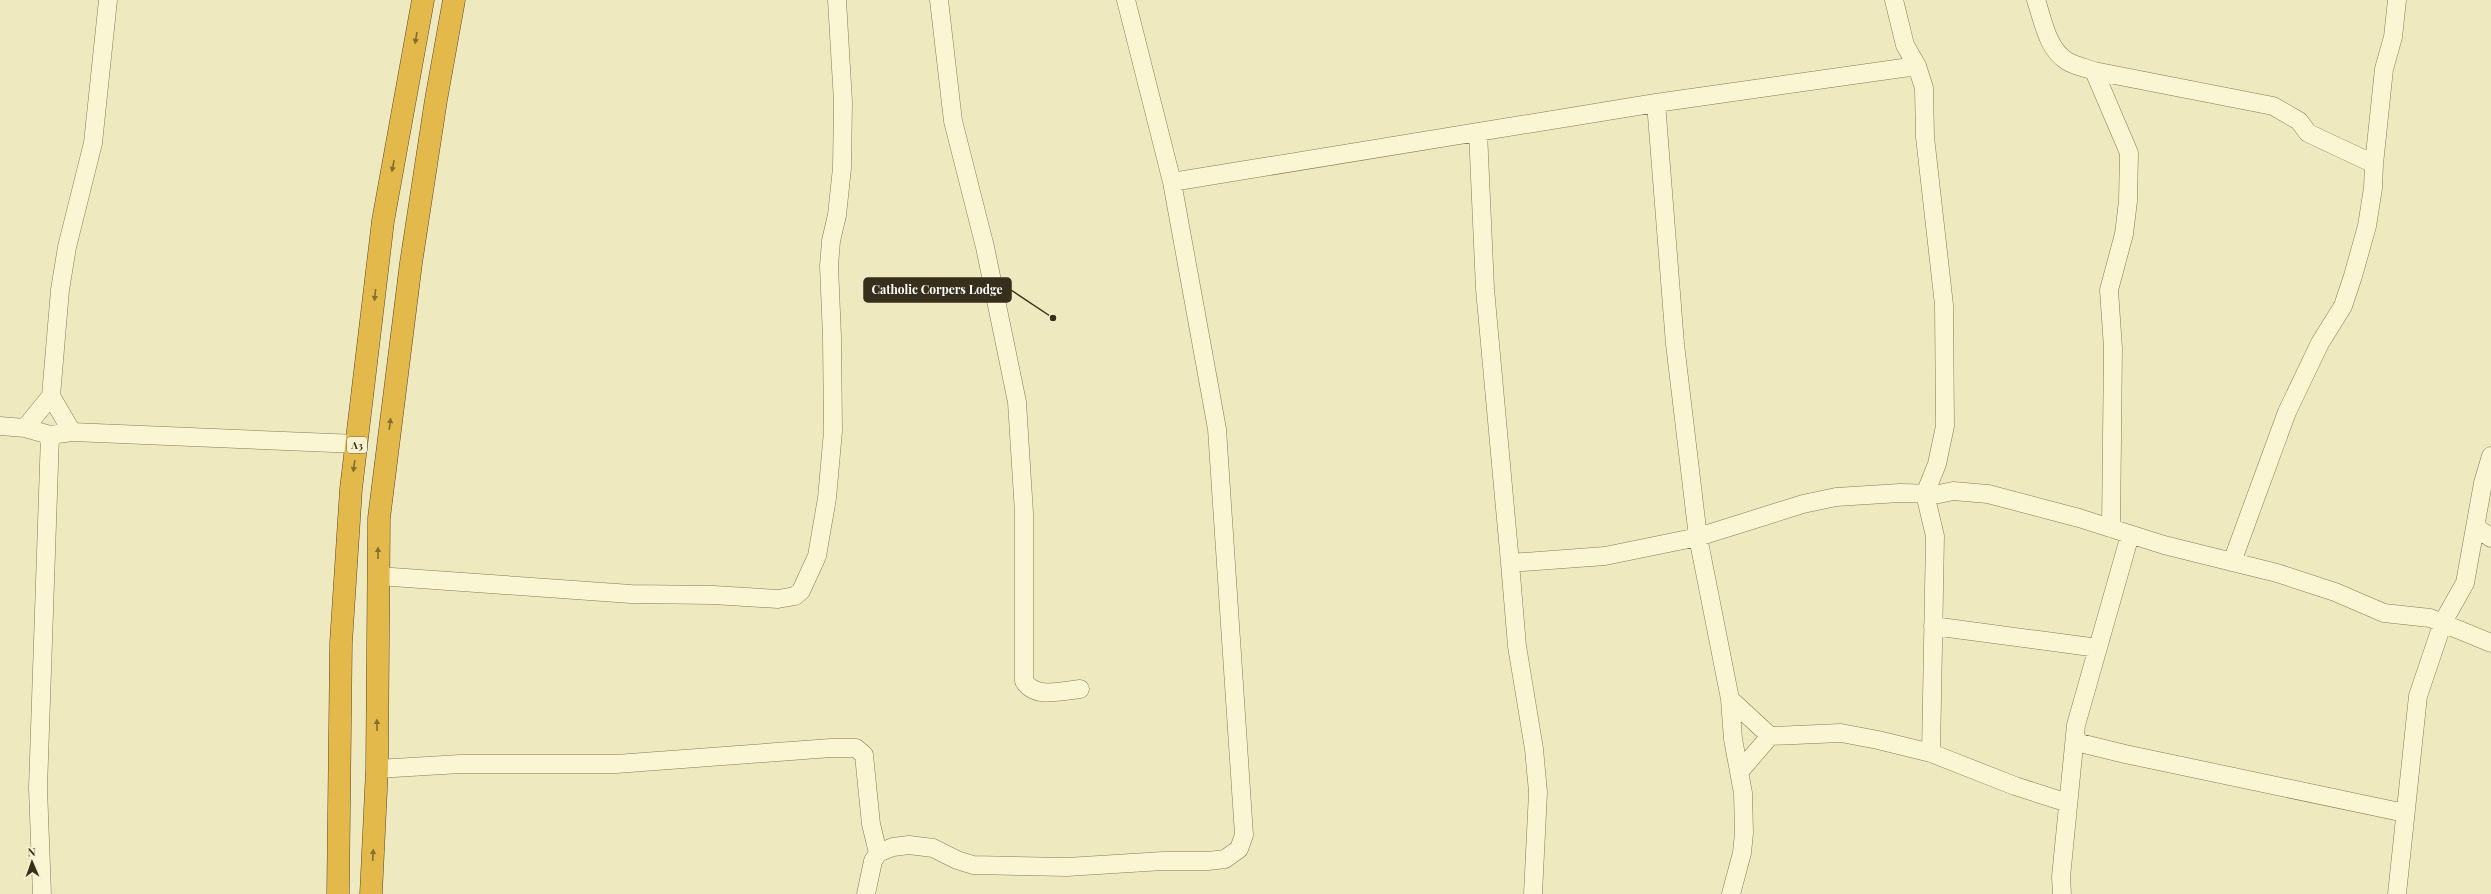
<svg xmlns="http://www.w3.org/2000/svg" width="2491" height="894" font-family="'Playfair Display',serif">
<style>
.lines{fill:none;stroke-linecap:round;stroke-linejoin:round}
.street-casing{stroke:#897957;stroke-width:19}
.highway-casing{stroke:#56462b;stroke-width:23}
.street{stroke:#faf5d2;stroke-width:18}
.highway{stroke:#e3b94b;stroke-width:22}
.oneway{fill:#846d31}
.labels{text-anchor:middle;stroke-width:3.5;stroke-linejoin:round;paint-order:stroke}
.shield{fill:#f7f2cf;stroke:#716952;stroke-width:1}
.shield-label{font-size:10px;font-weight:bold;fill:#372e1c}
.leader{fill:none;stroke:#372e1c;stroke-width:1.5}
.callout-dot{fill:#372e1c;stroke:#f7f2cf;stroke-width:1.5}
.callout{fill:#372e1c;stroke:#372e1c;stroke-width:1.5}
.callout-label{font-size:12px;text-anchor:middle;font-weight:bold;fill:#fff}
</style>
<rect width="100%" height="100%" fill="#efe9bf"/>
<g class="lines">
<defs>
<path id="street" d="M 939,0 L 953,121 L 985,247 L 1017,402 L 1024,513 L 1024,681 C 1035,699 1061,691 1080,689
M 1894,0 L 1905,45 L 1917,66 L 1924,88 L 1925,137 L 1944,305 L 1945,426 L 1937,464 L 1925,494 L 1935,536 L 1931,753
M 2036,0 C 2043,20 2047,49 2067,61 C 2075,66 2086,68 2094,71 L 2273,106 L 2299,121 L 2308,133 L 2374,164
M 2094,71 L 2129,153 L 2128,201 L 2124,234 L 2109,290 L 2113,348 L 2111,528
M 1656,103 L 1675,344 L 1698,537 L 1803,504 L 1836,497 L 1900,493 L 1939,494 L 1953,491 L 1988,494 L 2079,518 L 2164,545 L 2277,573 L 2335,592 L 2384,613 L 2430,618 L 2491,643
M 1478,132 L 1485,289 L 1510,563
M 1172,182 L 1656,103 L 1917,66
M 51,396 L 72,432
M 0,426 L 25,428 L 50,435 L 72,432 L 357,444
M 25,428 L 51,396 L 60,290 L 67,247 L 93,143 L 108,0
M 2476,527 L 2491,538
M 2232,562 L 2287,412 L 2320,343 L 2343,306 L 2353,276 L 2367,226 L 2373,188 L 2374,164 L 2384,69 L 2393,37 L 2397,0
M 378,576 L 631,594 L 713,595 L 778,599 L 795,596 L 801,591 L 817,556 L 827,498 L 833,431 L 832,337 L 829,266 L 831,241 L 837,215 L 842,168 L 843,102 L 837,0
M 1933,626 L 2098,648
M 1730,699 L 1770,736 L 1740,771
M 1770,736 L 1841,733 L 1878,740 L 1931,753 L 2015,786 L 2068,803
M 2077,739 L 2080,743 L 2125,754 L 2405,813
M 377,769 L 460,764 L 616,764 L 831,748 L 856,748 L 864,755 L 871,824 L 878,853
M 42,894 L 38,788 L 50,435
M 866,894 L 873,861 L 878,853 L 893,847 L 909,845 L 933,848 L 957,860 L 973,865 L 1067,867 L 1163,861 L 1208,861 L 1225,859 L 1239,849 L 1244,835 L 1217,429 L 1172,182 L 1126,0
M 1533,894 L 1538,792 L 1534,749 L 1517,646 L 1510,563 L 1605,556 L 1698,537 L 1730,699 L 1733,739 L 1743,793 L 1744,833 L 1742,853 L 1731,894
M 2062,894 L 2061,877 L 2076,725 L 2130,535
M 2397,894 L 2418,696 L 2443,622 L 2465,583 L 2483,483 L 2491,456"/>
<path id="highway" d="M 338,894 L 341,643 L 351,489 L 383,221 L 423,0
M 371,894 L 377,769 L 379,518 L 411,263 L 436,100 L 454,0"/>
</defs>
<use href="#street" class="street-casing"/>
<use href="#highway" class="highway-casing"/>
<use href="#street" class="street"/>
<use href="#highway" class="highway"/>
</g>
<defs><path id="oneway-solid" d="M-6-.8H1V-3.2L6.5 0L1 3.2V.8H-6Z"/></defs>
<g class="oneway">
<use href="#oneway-solid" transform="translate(416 38) rotate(100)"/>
<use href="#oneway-solid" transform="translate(393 166) rotate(101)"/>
<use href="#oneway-solid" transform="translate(375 295) rotate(96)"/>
<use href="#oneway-solid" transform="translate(390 424) rotate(-83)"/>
<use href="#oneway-solid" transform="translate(354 466) rotate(98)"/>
<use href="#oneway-solid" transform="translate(378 553) rotate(-90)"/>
<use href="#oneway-solid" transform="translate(377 725) rotate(-91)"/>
<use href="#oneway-solid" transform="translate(373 855) rotate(-87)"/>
</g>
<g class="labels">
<rect class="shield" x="347" y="437" width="20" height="16" rx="3"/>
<g class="shield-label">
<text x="357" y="449">A3</text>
</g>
</g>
<path class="leader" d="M1053 318L1011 290"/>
<circle class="callout-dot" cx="1053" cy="318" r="4"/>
<rect class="callout" x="864" y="278" width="147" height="24" rx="4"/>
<g class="callout-label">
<text x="937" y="294">Catholic Corpers Lodge</text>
</g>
<g transform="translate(32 862) rotate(358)" stroke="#f7f2cf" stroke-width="3" paint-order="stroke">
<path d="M0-3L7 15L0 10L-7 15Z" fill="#372e1c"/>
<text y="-6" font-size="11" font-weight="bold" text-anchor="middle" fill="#372e1c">N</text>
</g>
</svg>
